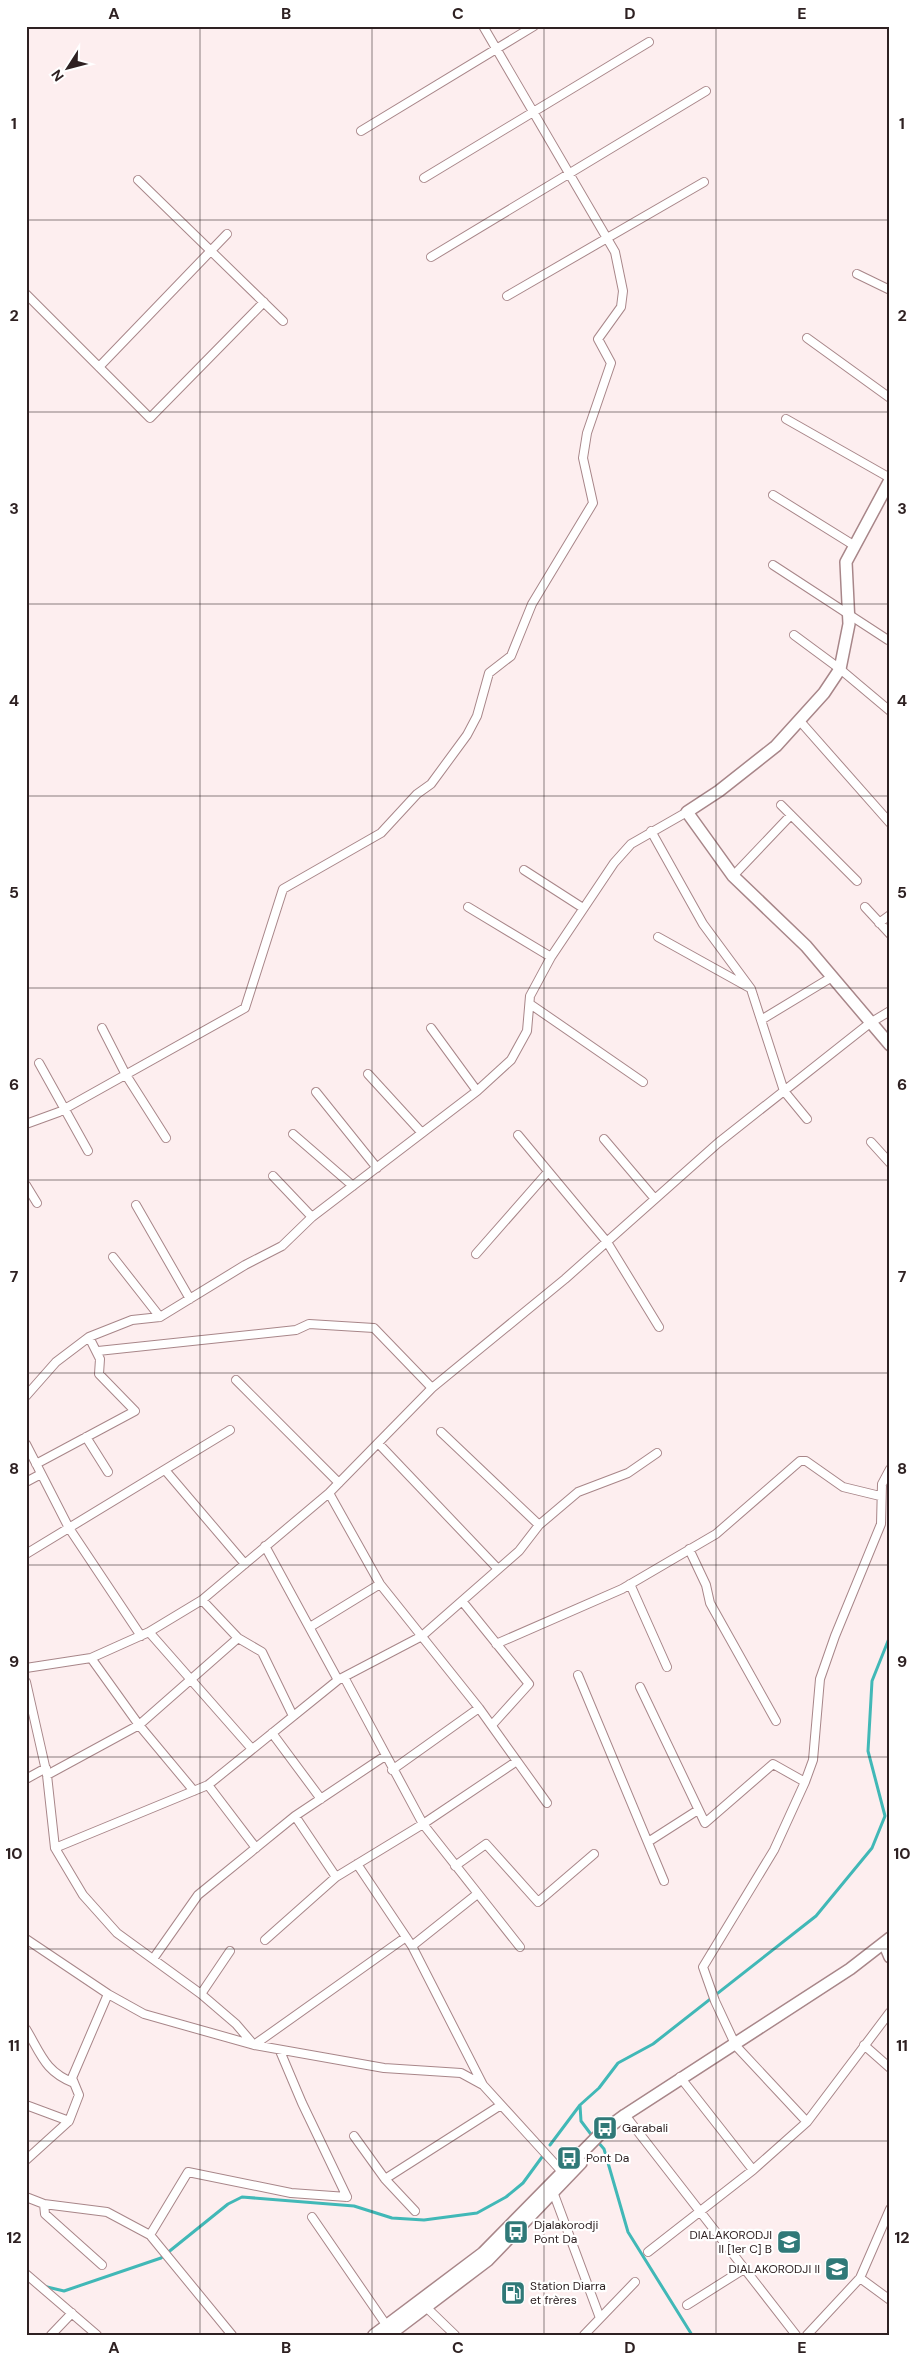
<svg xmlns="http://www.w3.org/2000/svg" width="916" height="2361" font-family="'DM Sans',sans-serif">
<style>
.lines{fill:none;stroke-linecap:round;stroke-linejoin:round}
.stream{stroke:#41b8b7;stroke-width:3}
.street-casing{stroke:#a88689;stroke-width:10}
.secondary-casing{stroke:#a88689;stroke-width:14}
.street{stroke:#fff;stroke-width:8}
.secondary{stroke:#fff;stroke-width:11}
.grid{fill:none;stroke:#2e2122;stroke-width:1;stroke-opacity:0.55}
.labels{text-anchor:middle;stroke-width:4.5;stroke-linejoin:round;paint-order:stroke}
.poi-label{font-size:12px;fill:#2e2122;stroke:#fff;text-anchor:start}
.neatline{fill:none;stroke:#2e2122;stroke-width:2}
.grid-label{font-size:16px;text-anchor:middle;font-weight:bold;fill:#2e2122}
</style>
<rect width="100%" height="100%" fill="#fdeeef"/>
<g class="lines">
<path class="stream" d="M 580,2105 L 581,2121 L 593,2137
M 598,2142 L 604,2149 L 628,2232 L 692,2335
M 550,2145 L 580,2105 L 599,2088 L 618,2063 L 653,2044 L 816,1916 L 872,1848 L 885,1816 L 868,1751 L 872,1681 L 890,1636
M 43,2286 L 64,2291 L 161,2258 L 228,2204 L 242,2197 L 354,2206 L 392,2218 L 424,2220 L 477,2213 L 506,2197 L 523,2183 L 542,2157"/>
<defs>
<path id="street" d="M 361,131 L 534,26
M 424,178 L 649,42
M 138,180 L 283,321
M 431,257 L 706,91
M 857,274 L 890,290
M 26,294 L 150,418 L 264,302
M 507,296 L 704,182
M 807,338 L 890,398
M 99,367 L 227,234
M 786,419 L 890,478
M 773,495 L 855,546
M 773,565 L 888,640
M 794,635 L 840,669 L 890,711
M 799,720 L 890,823
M 781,805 L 857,881
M 651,831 L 703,924 L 751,989 L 784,1091 L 807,1119
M 524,870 L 583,908
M 733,876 L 791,815
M 468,907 L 551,957
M 865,907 L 890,934
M 879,923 L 890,915
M 658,937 L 748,987
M 530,1004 L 643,1082
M 761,1020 L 832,977
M 102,1028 L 126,1075 L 166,1138
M 431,1028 L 477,1091
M 39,1063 L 88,1151
M 368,1074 L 422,1133
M 316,1092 L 377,1168
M 26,1124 L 59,1112 L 245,1008 L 283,889 L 381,833 L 417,794 L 431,784 L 467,735 L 477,716 L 489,673 L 511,656 L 532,604 L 593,503 L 583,458 L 587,433 L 611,363 L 598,339 L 621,307 L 623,291 L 615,252 L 483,26
M 293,1134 L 353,1186
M 518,1135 L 607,1242 L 659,1327
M 604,1139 L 655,1199
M 871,1142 L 890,1163
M 273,1176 L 312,1217
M 26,1185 L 37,1203
M 136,1205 L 190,1299
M 476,1254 L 548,1172
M 113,1257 L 160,1317
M 98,1351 L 296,1330 L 309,1324 L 374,1328 L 432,1388
M 236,1380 L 339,1483
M 26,1396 L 56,1362 L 89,1337 L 132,1320 L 160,1317 L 245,1265 L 282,1246 L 312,1217 L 477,1091 L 511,1060 L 527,1031 L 530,996 L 551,957 L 614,863 L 631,844 L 687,812
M 441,1432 L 539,1525
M 86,1437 L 108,1472
M 378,1443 L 498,1569
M 26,1444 L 69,1528 L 141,1636
M 36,1464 L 135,1411 L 99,1374 L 100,1359 L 89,1337
M 165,1470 L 245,1564
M 26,1482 L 41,1474
M 329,1493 L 380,1584 L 479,1708 L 547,1803
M 265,1546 L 338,1680
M 689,1549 L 706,1585 L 710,1603 L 776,1721
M 26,1554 L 230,1430
M 630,1584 L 667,1667
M 202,1600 L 238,1638 L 262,1652 L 293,1716
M 462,1601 L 529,1684 L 492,1725
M 310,1627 L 380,1584
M 149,1632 L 252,1749
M 496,1644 L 622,1589 L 716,1534 L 800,1461 L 806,1461 L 843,1487 L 880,1496
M 91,1658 L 139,1725 L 194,1791
M 26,1668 L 91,1658 L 149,1632 L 202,1600 L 329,1493 L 432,1388 L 565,1279 L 718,1143 L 870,1023 L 890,1011
M 578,1675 L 664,1881
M 344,1677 L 423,1824 L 520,1947
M 26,1682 L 47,1775 L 55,1848 L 83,1895 L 117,1933 L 201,1994 L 236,2024 L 254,2045 L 384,2068 L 461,2073 L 483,2085 L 565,2175
M 640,1687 L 705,1823 L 773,1764 L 805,1782
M 272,1733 L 321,1799
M 392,1770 L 479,1708
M 47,1775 L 139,1725 L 238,1638
M 26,1779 L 46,1768
M 208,1785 L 256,1848
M 295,1816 L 336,1877
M 648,1842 L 698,1810
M 55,1848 L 208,1785 L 338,1680 L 422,1636 L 519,1551 L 539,1525 L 578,1492 L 628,1473 L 657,1453
M 357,1864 L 412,1946 L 483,2085
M 455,1866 L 486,1844 L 538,1902 L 594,1854
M 26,1939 L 108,1994 L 144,2014 L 254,2045 L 406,1937
M 265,1940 L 336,1877 L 423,1824 L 517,1761
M 412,1946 L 476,1895
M 153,1959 L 198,1895 L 295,1816 L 385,1756
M 201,1994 L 230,1951
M 26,2029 C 41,2054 45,2072 74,2083
M 864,2045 L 890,2068
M 280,2051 L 302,2103 L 347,2197
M 680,2077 L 753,2170
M 26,2105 L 69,2121
M 625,2115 L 796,2335
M 807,2122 L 736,2046 L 715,2001 L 703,1967 L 774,1850 L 805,1782 L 813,1760 L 820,1679 L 835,1636 L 881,1524 L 882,1484 L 890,1469
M 354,2136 L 385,2179 L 415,2211
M 26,2160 L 69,2121 L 79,2095 L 72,2078 L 108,1994
M 385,2179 L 501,2105
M 552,2189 L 600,2318
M 26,2197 L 44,2204 L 107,2212 L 150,2235 L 232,2335
M 44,2204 L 45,2214 L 102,2265
M 312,2217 L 389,2329
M 150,2235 L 188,2172 L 291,2193 L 347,2197
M 648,2252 L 753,2170 L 807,2122 L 890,2012
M 26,2274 L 97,2335
M 860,2278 L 890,2300
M 687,2305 L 744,2269
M 426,2307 L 455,2335
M 51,2335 L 72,2313
M 584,2335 L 635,2282
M 807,2335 L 860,2278 L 890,2209"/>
<path id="secondary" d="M 890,480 L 846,562 L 849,624 L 840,669 L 824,693 L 776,746 L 719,791 L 687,812 L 733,876 L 806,946 L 890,1045
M 884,1943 L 890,1957
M 374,2335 L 483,2253 L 602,2132 L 625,2115 L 850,1969 L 890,1938
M 389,2335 L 488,2260 L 581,2163"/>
</defs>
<use href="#street" class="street-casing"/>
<use href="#secondary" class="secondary-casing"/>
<use href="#street" class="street"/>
<use href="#secondary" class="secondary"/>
</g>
<path class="grid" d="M 200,26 L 200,2335M 372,26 L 372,2335M 544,26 L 544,2335M 716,26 L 716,2335M 26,220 L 890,220M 26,412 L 890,412M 26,604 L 890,604M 26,796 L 890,796M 26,988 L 890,988M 26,1180 L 890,1180M 26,1373 L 890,1373M 26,1565 L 890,1565M 26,1757 L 890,1757M 26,1949 L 890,1949M 26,2141 L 890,2141"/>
<defs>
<symbol id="bus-square" viewBox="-11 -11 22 22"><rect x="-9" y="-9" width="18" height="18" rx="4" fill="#307978" stroke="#fff"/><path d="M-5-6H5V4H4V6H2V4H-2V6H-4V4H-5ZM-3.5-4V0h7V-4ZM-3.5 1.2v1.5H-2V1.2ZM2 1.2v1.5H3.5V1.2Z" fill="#fff"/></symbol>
<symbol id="school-square" viewBox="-11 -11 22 22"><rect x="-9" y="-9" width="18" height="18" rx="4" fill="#307978" stroke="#fff"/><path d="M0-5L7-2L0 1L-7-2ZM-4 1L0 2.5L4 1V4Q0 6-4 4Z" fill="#fff"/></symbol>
<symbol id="fuel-square" viewBox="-11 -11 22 22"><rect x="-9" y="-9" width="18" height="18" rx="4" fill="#307978" stroke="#fff"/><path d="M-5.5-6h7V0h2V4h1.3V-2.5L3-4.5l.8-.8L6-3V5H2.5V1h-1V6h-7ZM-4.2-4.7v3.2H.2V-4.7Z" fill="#fff"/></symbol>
</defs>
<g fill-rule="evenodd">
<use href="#bus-square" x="591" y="2114" width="28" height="28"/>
<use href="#bus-square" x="555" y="2144" width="28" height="28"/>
<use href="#bus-square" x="502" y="2218" width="28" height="28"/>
<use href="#school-square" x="775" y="2228" width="28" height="28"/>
<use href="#school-square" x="823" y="2255" width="28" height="28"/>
<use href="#fuel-square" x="499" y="2279" width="28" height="28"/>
</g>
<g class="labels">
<g class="poi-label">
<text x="622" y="2132">Garabali</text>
<text x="586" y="2162">Pont Da</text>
<text x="534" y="2229">Djalakorodji<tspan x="534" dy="14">Pont Da</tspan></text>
<text x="772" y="2239" text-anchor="end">DIALAKORODJI<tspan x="772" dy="14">II [1er C] B</tspan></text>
<text x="820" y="2273" text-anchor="end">DIALAKORODJI II</text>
<text x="530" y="2290">Station Diarra<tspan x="530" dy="14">et frères</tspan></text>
</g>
</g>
<rect width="916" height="2361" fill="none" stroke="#ffffff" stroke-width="55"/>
<g transform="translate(68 68) rotate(234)" stroke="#ffffff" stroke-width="4" paint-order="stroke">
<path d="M0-4L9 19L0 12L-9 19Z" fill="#2e2122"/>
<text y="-8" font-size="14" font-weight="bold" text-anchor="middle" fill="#2e2122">N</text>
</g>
<rect x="28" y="28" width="860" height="2306" class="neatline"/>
<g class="grid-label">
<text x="114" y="19">A</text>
<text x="286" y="19">B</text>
<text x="458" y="19">C</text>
<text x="630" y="19">D</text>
<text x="802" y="19">E</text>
<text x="14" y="129">1</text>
<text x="902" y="129">1</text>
<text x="14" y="321">2</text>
<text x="902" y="321">2</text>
<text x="14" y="514">3</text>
<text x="902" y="514">3</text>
<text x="14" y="706">4</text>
<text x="902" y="706">4</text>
<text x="14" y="898">5</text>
<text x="902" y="898">5</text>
<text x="14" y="1090">6</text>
<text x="902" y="1090">6</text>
<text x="14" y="1282">7</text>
<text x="902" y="1282">7</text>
<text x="14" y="1474">8</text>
<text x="902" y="1474">8</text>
<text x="14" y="1667">9</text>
<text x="902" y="1667">9</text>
<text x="14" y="1859">10</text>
<text x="902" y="1859">10</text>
<text x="14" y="2051">11</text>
<text x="902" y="2051">11</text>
<text x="14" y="2243">12</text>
<text x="902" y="2243">12</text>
<text x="114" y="2353">A</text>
<text x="286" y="2353">B</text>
<text x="458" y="2353">C</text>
<text x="630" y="2353">D</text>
<text x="802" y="2353">E</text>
</g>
</svg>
